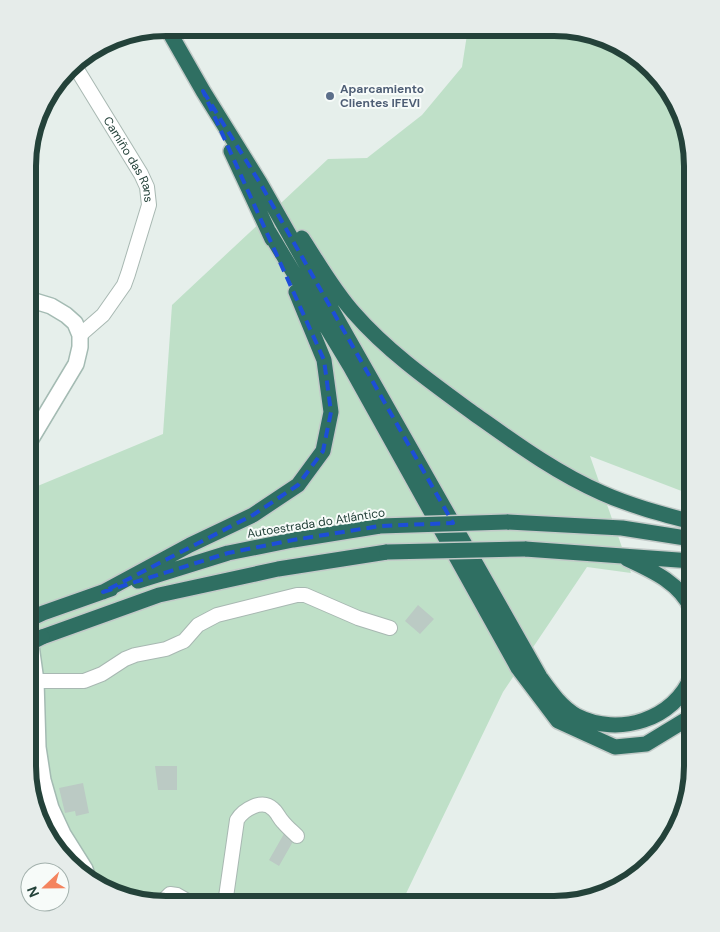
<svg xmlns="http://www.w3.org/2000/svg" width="720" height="932" font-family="'DM Sans',sans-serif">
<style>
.green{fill:#bfe0c8}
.building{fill:#bbcac4}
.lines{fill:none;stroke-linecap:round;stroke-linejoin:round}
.street-casing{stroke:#a8b8b2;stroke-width:16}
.secondary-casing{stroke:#a4bbb3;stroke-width:18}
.highway-casing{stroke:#c2cac8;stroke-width:18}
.street{stroke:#fff;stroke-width:14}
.secondary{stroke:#fff;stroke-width:15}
.highway{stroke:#2f6f62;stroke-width:15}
.highway-bridge-casing{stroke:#c2cac8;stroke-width:18;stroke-linecap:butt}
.highway-bridge{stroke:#2f6f62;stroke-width:15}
.marked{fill:none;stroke:#1d4ed8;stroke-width:4;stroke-dasharray:10 6;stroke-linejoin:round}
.service-dot{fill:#5c6f8a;stroke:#f7fbf9;stroke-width:2}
.labels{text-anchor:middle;stroke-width:4;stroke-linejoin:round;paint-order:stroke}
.service-label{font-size:12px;font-weight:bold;fill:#4e5e75;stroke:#f7fbf9;text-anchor:start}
.street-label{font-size:12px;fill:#24423a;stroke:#f7fbf9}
.rim{fill:none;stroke:#24423a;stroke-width:6}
</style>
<rect width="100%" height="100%" fill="#e6efeb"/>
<path class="green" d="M 468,28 L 573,29 L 631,51 L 678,104 L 692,165 L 692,495 L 590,456 L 631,573 L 587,567 L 503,692 L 401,904 L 148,903 L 89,881 L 42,828 L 28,767 L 28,490 L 163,434 L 172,305 L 328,159 L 367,158 L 422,115 L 462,67 Z"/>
<path class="building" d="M 335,28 L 360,28 L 361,29 L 335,32 Z
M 418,605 L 434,619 L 420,634 L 405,621 Z
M 155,766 L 177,766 L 177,790 L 158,790 Z
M 83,783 L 89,813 L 76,816 L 75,811 L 65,813 L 59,788 Z
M 285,832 L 295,838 L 279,866 L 269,860 Z"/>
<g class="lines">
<defs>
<g id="street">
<path id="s1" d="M 73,63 L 141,174 L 147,187 L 149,205 L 128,274 L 124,285 L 103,315 L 80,335"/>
<path d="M 36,681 L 84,681 L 102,674 L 125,659 L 135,655 L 166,649 L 177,644 L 184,641 L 198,625 L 217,615 L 297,595 L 305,595 L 358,618 L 390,628"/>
<path d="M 161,903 L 170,894 L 177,895 L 191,903"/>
<path d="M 225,904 L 237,820 C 243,810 262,798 273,809 C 277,812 279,818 283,822 C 287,827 292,831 297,836"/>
</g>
<path id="secondary" d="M 28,444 L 76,364 L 80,347 L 80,335 L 75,323 L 66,315 L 51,306 L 28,299
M 28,624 L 36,681 L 38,747 L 43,780 L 51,808 L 63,834 L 85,869 L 89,881"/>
<path id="highway" d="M 167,28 L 203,91 L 260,183 L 540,677 C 550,691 561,707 577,716 C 618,737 675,720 692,675
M 231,151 L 272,239
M 269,232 L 350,366 L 518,668 L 558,721 L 615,747 L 646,744 L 692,716
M 302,238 C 319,264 334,291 354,313 C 388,352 432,383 473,413 C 514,442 556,473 602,493 C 631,506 662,514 692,522
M 507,522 L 622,528 L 692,539
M 525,549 L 692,561
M 627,559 C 653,571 680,583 692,610
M 138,581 L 228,553 L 293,540 L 380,526
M 103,592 L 190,545 L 253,515 L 298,485 L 323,451 L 331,412 L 324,360 L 296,292
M 28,620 L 43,613 L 111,589
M 42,637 L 159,595 L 278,569 L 387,552"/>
</defs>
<use href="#street" class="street-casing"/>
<use href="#secondary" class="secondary-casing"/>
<use href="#highway" class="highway-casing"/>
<use href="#street" class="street"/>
<use href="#secondary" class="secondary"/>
<use href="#highway" class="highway"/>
<defs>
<path id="highway-bridge" d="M 380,526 L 507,522
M 387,552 L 525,549
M 28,644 L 42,637"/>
</defs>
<use href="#highway-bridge" class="highway-bridge-casing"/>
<use href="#highway-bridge" class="highway-bridge"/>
</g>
<path class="marked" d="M 203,91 L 260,183 L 453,523 L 380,526 L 293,540 L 228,553 L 103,592 L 253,515 L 298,485 L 323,451 L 331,412 L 324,360 Z"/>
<circle class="service-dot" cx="330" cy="96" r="5"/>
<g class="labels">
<g class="service-label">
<text x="340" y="93">Aparcamiento<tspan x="340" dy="14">Clientes IFEVI</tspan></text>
</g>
<g class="street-label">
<text dy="4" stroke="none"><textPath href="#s1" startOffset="112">Camiño das Rans</textPath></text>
<text transform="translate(316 523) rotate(-9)" y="4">Autoestrada do Atlántico</text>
</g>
</g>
<path d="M0 0H720V932H0ZM166 36H554A130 130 0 0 1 684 166V766A130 130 0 0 1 554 896H166A130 130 0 0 1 36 766V166A130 130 0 0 1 166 36Z" fill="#e6ecea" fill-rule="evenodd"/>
<path class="rim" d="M166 36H554A130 130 0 0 1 684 166V766A130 130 0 0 1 554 896H166A130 130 0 0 1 36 766V166A130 130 0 0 1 166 36Z"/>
<g transform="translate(45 887) rotate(248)"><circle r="24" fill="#f7fbf9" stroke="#a3b1ad"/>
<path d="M0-4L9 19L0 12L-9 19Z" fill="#f4845f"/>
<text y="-8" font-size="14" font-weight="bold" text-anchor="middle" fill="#24423a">N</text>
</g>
</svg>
